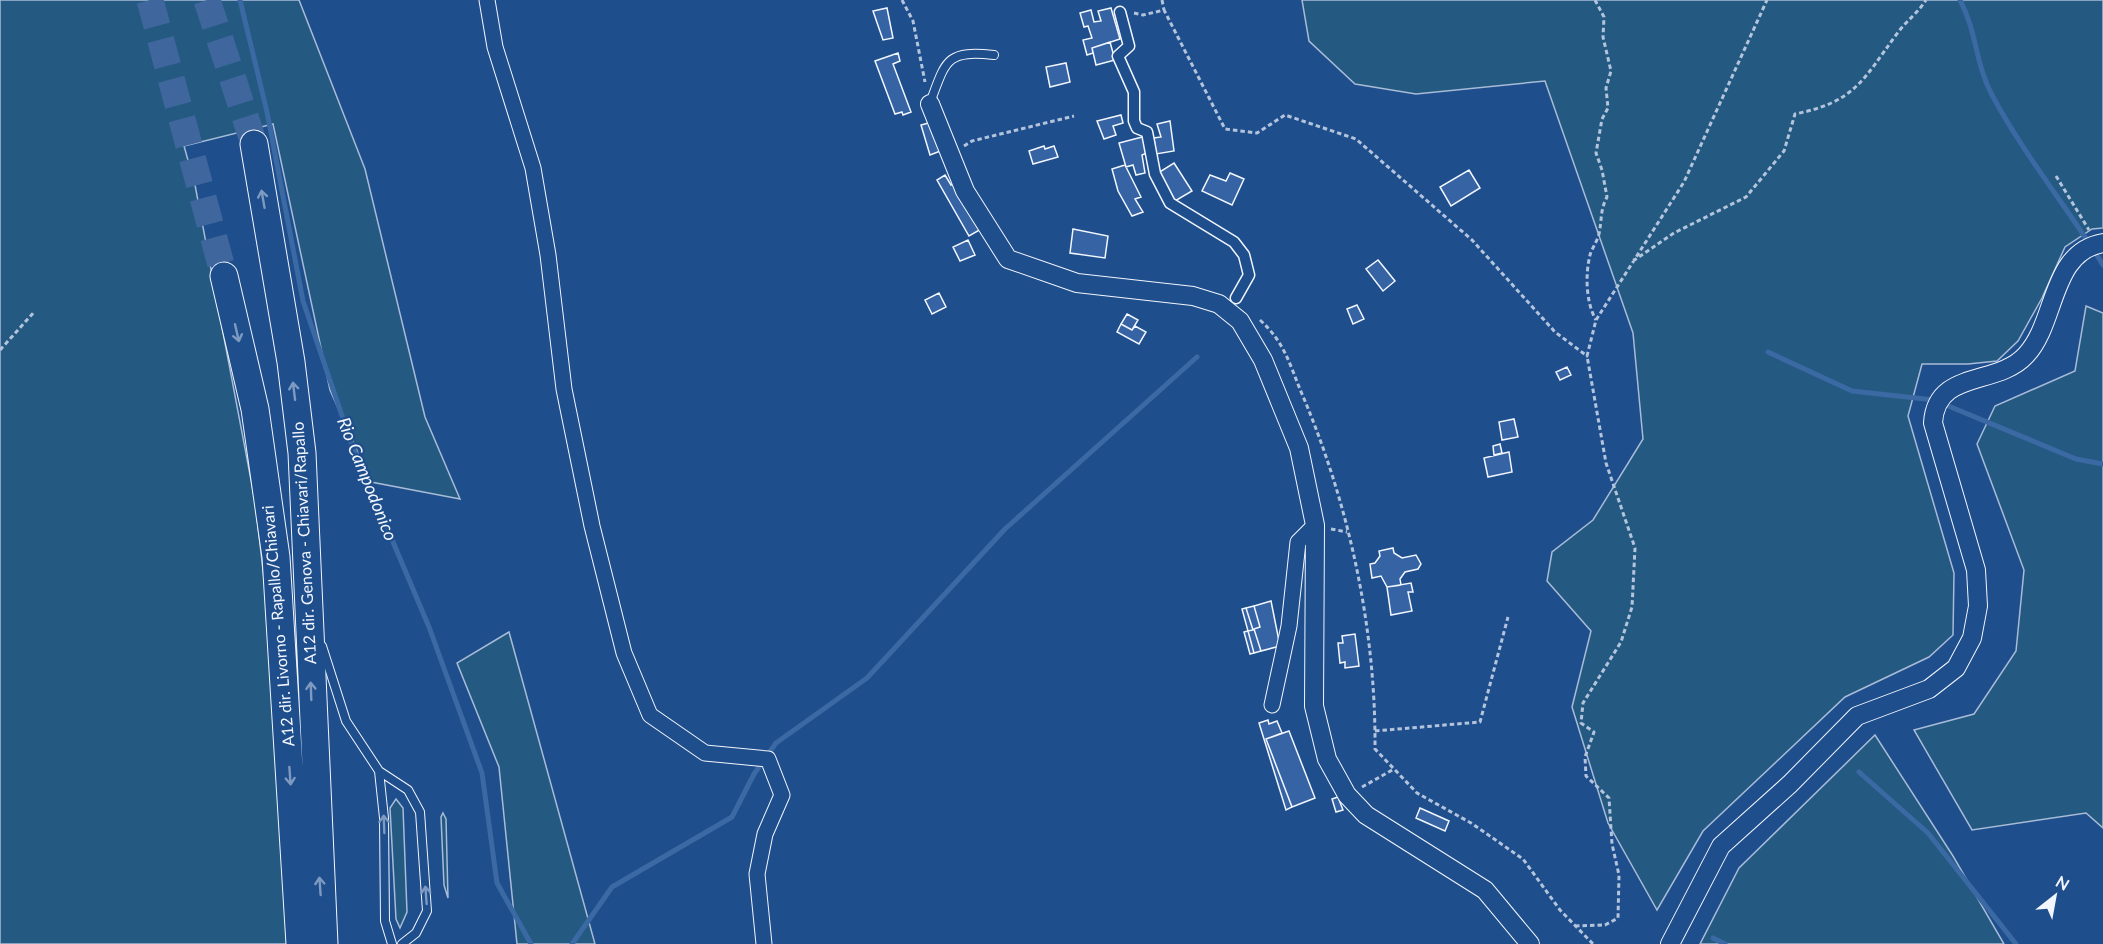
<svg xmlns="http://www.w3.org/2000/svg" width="2103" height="944" font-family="Lato,sans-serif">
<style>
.green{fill:#245a82;stroke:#a8bbd7;stroke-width:1.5}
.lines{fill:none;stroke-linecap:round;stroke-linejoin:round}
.stream{stroke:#3b69a3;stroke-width:5}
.building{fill:#3563a3;stroke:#f2f6ff;stroke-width:1.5}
.motorway-tunnel{stroke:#3f679d;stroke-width:27;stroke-dasharray:27 14;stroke-linecap:butt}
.service-casing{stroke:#f2f6ff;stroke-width:10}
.pedestrian-casing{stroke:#f2f6ff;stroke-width:13}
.minor-casing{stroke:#f2f6ff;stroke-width:17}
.tertiary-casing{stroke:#f2f6ff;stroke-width:20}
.motorway-casing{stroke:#f2f6ff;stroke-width:29}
.path{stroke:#b3c4dc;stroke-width:3;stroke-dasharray:4.5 3;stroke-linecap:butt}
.service{stroke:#1f4e8c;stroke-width:8}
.pedestrian{stroke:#1f4e8c;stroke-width:10}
.minor{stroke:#1f4e8c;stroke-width:15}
.tertiary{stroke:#1f4e8c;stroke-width:18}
.motorway{stroke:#1f4e8c;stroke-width:27}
.oneway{stroke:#7e9ac0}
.labels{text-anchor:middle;stroke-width:4.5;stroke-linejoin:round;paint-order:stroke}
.street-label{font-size:16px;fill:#f2f6ff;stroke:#1f4e8c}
.water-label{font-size:18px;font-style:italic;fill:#f2f6ff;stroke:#1f4e8c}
</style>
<rect width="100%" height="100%" fill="#1f4e8c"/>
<path class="green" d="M 0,0 L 299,0 L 365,169 L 425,417 L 460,499 L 371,482 L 330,390 L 273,124 L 184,146 L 195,185 L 255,501 L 279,708 L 287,944 L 0,944 Z
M 1302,0 L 2103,0 L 2103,228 L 2092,229 L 2065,247 L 2042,298 L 2018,341 L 1997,361 L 1968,364 L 1922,364 L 1908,416 L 1954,573 L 1953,635 L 1929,657 L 1845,697 L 1703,831 L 1657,910 L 1608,823 L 1572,707 L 1591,631 L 1547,581 L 1552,552 L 1593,520 L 1643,439 L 1633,333 L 1545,81 L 1416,94 L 1355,84 L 1309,41 Z
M 2086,306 L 2103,313 L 2103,828 L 2086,813 L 1972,830 L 1914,730 L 1974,714 L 2016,651 L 2024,570 L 1977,444 L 1995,406 L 2075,371 Z
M 509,632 L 595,944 L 517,944 L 499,767 L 457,663 Z
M 1875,735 L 1953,856 L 2004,944 L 1700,944 L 1739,868 Z
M 396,799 L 403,808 L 407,912 L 400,928 L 396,919 L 390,808 Z
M 443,813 L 446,819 L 448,898 L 444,885 L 441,817 Z"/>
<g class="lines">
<path class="stream" d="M 240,0 L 267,112 L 303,301 L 352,445 L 429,627 L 482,773 L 497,883 L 531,944
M 1960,0 C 1977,32 1975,63 1992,95 C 2024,155 2068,208 2103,265
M 1768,352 L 1852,391 L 1934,400 L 2076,459 L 2103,464
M 1859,772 L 1928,833 L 2016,944
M 1713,938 L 1725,944
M 572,944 L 612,887 L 732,817 L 754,774 L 776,743 L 867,678 L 1005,529 L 1197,357"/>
</g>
<path class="building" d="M 887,8 L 893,38 L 883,40 L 873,11 Z
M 1111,8 L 1120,39 L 1092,48 L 1093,53 L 1087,55 L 1083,40 L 1092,38 L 1088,26 L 1084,27 L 1080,13 L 1091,10 L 1094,22 L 1101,21 L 1098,11 Z
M 1110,42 L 1115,60 L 1096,65 L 1092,48 Z
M 898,53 L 900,61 L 893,64 L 911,112 L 903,115 L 902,112 L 895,114 L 875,61 Z
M 1066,63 L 1070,82 L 1050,87 L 1046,67 Z
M 1121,115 L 1123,123 L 1113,126 L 1116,135 L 1104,139 L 1097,121 Z
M 936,121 L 943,150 L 930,155 L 921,125 Z
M 1170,121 L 1174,151 L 1156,154 L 1154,138 L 1161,137 L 1157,124 Z
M 1146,136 L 1147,153 L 1142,155 L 1145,173 L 1136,175 L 1133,165 L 1126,167 L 1119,143 Z
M 1044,146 L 1045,149 L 1054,146 L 1058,157 L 1033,164 L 1029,151 Z
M 1174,163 L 1192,191 L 1175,201 L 1158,173 Z
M 1125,165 L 1141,197 L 1135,199 L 1143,212 L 1132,216 L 1118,191 L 1112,169 Z
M 1469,170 L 1480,188 L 1451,206 L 1440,187 Z
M 1230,173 L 1244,179 L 1232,205 L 1202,191 L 1210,175 L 1226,181 Z
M 945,175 L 951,185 L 956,183 L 983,228 L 969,236 L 937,180 Z
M 1073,229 L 1108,236 L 1105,258 L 1070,253 Z
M 968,240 L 975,255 L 960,261 L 953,247 Z
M 1378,260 L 1395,281 L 1383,291 L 1366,269 Z
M 939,293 L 946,307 L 932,314 L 925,300 Z
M 1357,305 L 1364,319 L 1353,324 L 1347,309 Z
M 1127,314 L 1138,320 L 1132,330 L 1121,324 Z
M 1121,324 L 1132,330 L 1135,326 L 1146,332 L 1139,344 L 1117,332 Z
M 1567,367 L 1571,375 L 1560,380 L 1556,372 Z
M 1514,419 L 1518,437 L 1502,440 L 1499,422 Z
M 1500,444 L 1502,453 L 1494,455 L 1493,446 Z
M 1509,452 L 1512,472 L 1488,477 L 1484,458 Z
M 1393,548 L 1394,553 L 1402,558 L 1416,555 L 1421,564 L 1418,569 L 1405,572 L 1400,579 L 1401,585 L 1387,587 L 1381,576 L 1372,578 L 1370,564 L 1375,563 L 1380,556 L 1379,551 Z
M 1411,583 L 1413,592 L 1408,592 L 1412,611 L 1391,615 L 1387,587 Z
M 1271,601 L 1280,646 L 1261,651 L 1254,629 L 1260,627 L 1254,606 Z
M 1254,606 L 1260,627 L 1254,629 L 1261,651 L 1254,653 L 1248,631 L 1253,630 L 1246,608 Z
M 1246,608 L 1253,630 L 1248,631 L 1242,609 Z
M 1248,631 L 1254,653 L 1250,654 L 1244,632 Z
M 1355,634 L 1359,666 L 1345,668 L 1345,662 L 1340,663 L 1338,643 L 1343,643 L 1342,636 Z
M 1268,720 L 1269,724 L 1277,721 L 1282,733 L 1266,739 L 1292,807 L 1286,810 L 1259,723 Z
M 1289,731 L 1315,798 L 1292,807 L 1266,739 Z
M 1338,797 L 1343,810 L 1336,812 L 1332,799 Z
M 1420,808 L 1449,821 L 1445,831 L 1416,818 Z"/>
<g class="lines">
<path class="motorway-tunnel" d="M 150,0 L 224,276
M 207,0 L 254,144"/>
<defs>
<path id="service" d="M 930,103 C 946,60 946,50 994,55
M 322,646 L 346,721 L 379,771 L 408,790 L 420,812 L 427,911 L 416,933 L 402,944
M 379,771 L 384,818 L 385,921 L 392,944"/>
<path id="pedestrian" d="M 1120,12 L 1129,46 L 1118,56 L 1134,92 L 1134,121 L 1137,128 L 1147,132 L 1155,174 L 1170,203 L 1234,242 L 1244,255 L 1249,275 L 1236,298"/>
<path id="minor" d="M 487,0 L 495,47 L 533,168 L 548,255 L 564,389 L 592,526 L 624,653 L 650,715 L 705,753 L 768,759 L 782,795 L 765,834 L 757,874 L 764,944
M 1272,705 L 1289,626 L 1298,542 L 1315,525"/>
<path id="tertiary" d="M 930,104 L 965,191 L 1008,259 L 1077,283 L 1193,296 L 1219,304 L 1240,321 L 1263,360 L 1299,448 L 1315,525 L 1314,706 L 1327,759 L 1347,795 L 1366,815 L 1485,890 L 1530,944
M 1670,944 L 1721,846 L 1790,784 L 1857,716 L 1929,689 L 1956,668 L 1972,638 L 1978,606 L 1976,570 L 1933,423 C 1936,369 1997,387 2026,355 C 2057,322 2050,252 2103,243"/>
<path id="motorway" d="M 254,144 L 291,362 L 302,453 L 324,944
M 224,276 L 255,409 L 276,557 L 300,944"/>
</defs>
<use href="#service" class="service-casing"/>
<use href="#pedestrian" class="pedestrian-casing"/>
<use href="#minor" class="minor-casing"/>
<use href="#tertiary" class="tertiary-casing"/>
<use href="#motorway" class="motorway-casing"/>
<path class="path" d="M 902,0 L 913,21 L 925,82
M 1162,0 L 1164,10
M 1595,0 L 1604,17 L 1603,37 L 1611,71 L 1606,88 L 1608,108 L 1602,119 L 1596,153 L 1602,170 L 1607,197 C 1600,210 1602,220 1599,234 C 1597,242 1592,248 1590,255 C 1585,275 1586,303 1596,320
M 1134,13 L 1143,15 L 1164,10 L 1225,129 L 1257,133 L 1285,115 L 1356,139 L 1472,240 L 1555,332 L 1587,356 L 1596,320 L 1684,182 L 1767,0
M 964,146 L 972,141 L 1074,116
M 2056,176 L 2089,230
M 1633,261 L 1674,233 L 1746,197 L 1784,151 L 1795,114 C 1855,102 1863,80 1896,35 C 1905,22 1918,13 1926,0
M 1260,320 C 1285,343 1289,363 1302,394 C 1349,504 1376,629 1375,749 L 1417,793 L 1471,823 L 1523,859 L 1560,910 L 1593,944
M 0,350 L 35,311
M 1331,529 L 1347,532
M 1375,731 L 1480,722 L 1508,617
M 1362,787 L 1394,769
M 1575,926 L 1605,925 L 1618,918 L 1619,875 L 1612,844 L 1609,798 L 1586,776 L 1585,757 L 1594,732 L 1581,723 L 1583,703 L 1621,642 L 1632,607 L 1635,548 L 1606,463 L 1587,356"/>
<use href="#service" class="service"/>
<use href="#pedestrian" class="pedestrian"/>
<use href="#minor" class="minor"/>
<use href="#tertiary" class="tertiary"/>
<use href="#motorway" class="motorway"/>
</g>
<defs><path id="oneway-shaft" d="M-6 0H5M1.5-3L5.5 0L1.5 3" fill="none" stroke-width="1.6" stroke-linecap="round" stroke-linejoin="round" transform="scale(1.5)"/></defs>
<g class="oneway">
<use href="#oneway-shaft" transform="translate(263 199) rotate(-100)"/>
<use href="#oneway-shaft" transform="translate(237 333) rotate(77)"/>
<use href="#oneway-shaft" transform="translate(294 391) rotate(-97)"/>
<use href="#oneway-shaft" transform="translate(311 691) rotate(-92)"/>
<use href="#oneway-shaft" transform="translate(290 776) rotate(86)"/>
<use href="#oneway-shaft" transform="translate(384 824) rotate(-92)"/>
<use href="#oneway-shaft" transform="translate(320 886) rotate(-94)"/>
<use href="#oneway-shaft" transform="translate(426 895) rotate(-94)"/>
</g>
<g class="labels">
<g class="street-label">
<text transform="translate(304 543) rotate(-93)" y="6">A12 dir. Genova - Chiavari/Rapallo</text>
<text transform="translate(278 626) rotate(-95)" y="6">A12 dir. Livorno - Rapallo/Chiavari</text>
</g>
<g class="water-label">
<text transform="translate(367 479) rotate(68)" y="6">Rio Campodonico</text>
</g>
</g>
<g transform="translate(2055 896) rotate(31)" stroke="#1f4e8c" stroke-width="4.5" paint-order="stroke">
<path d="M0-4.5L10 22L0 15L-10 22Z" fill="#f2f6ff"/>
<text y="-9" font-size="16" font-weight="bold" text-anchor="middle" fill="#f2f6ff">N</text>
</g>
</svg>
